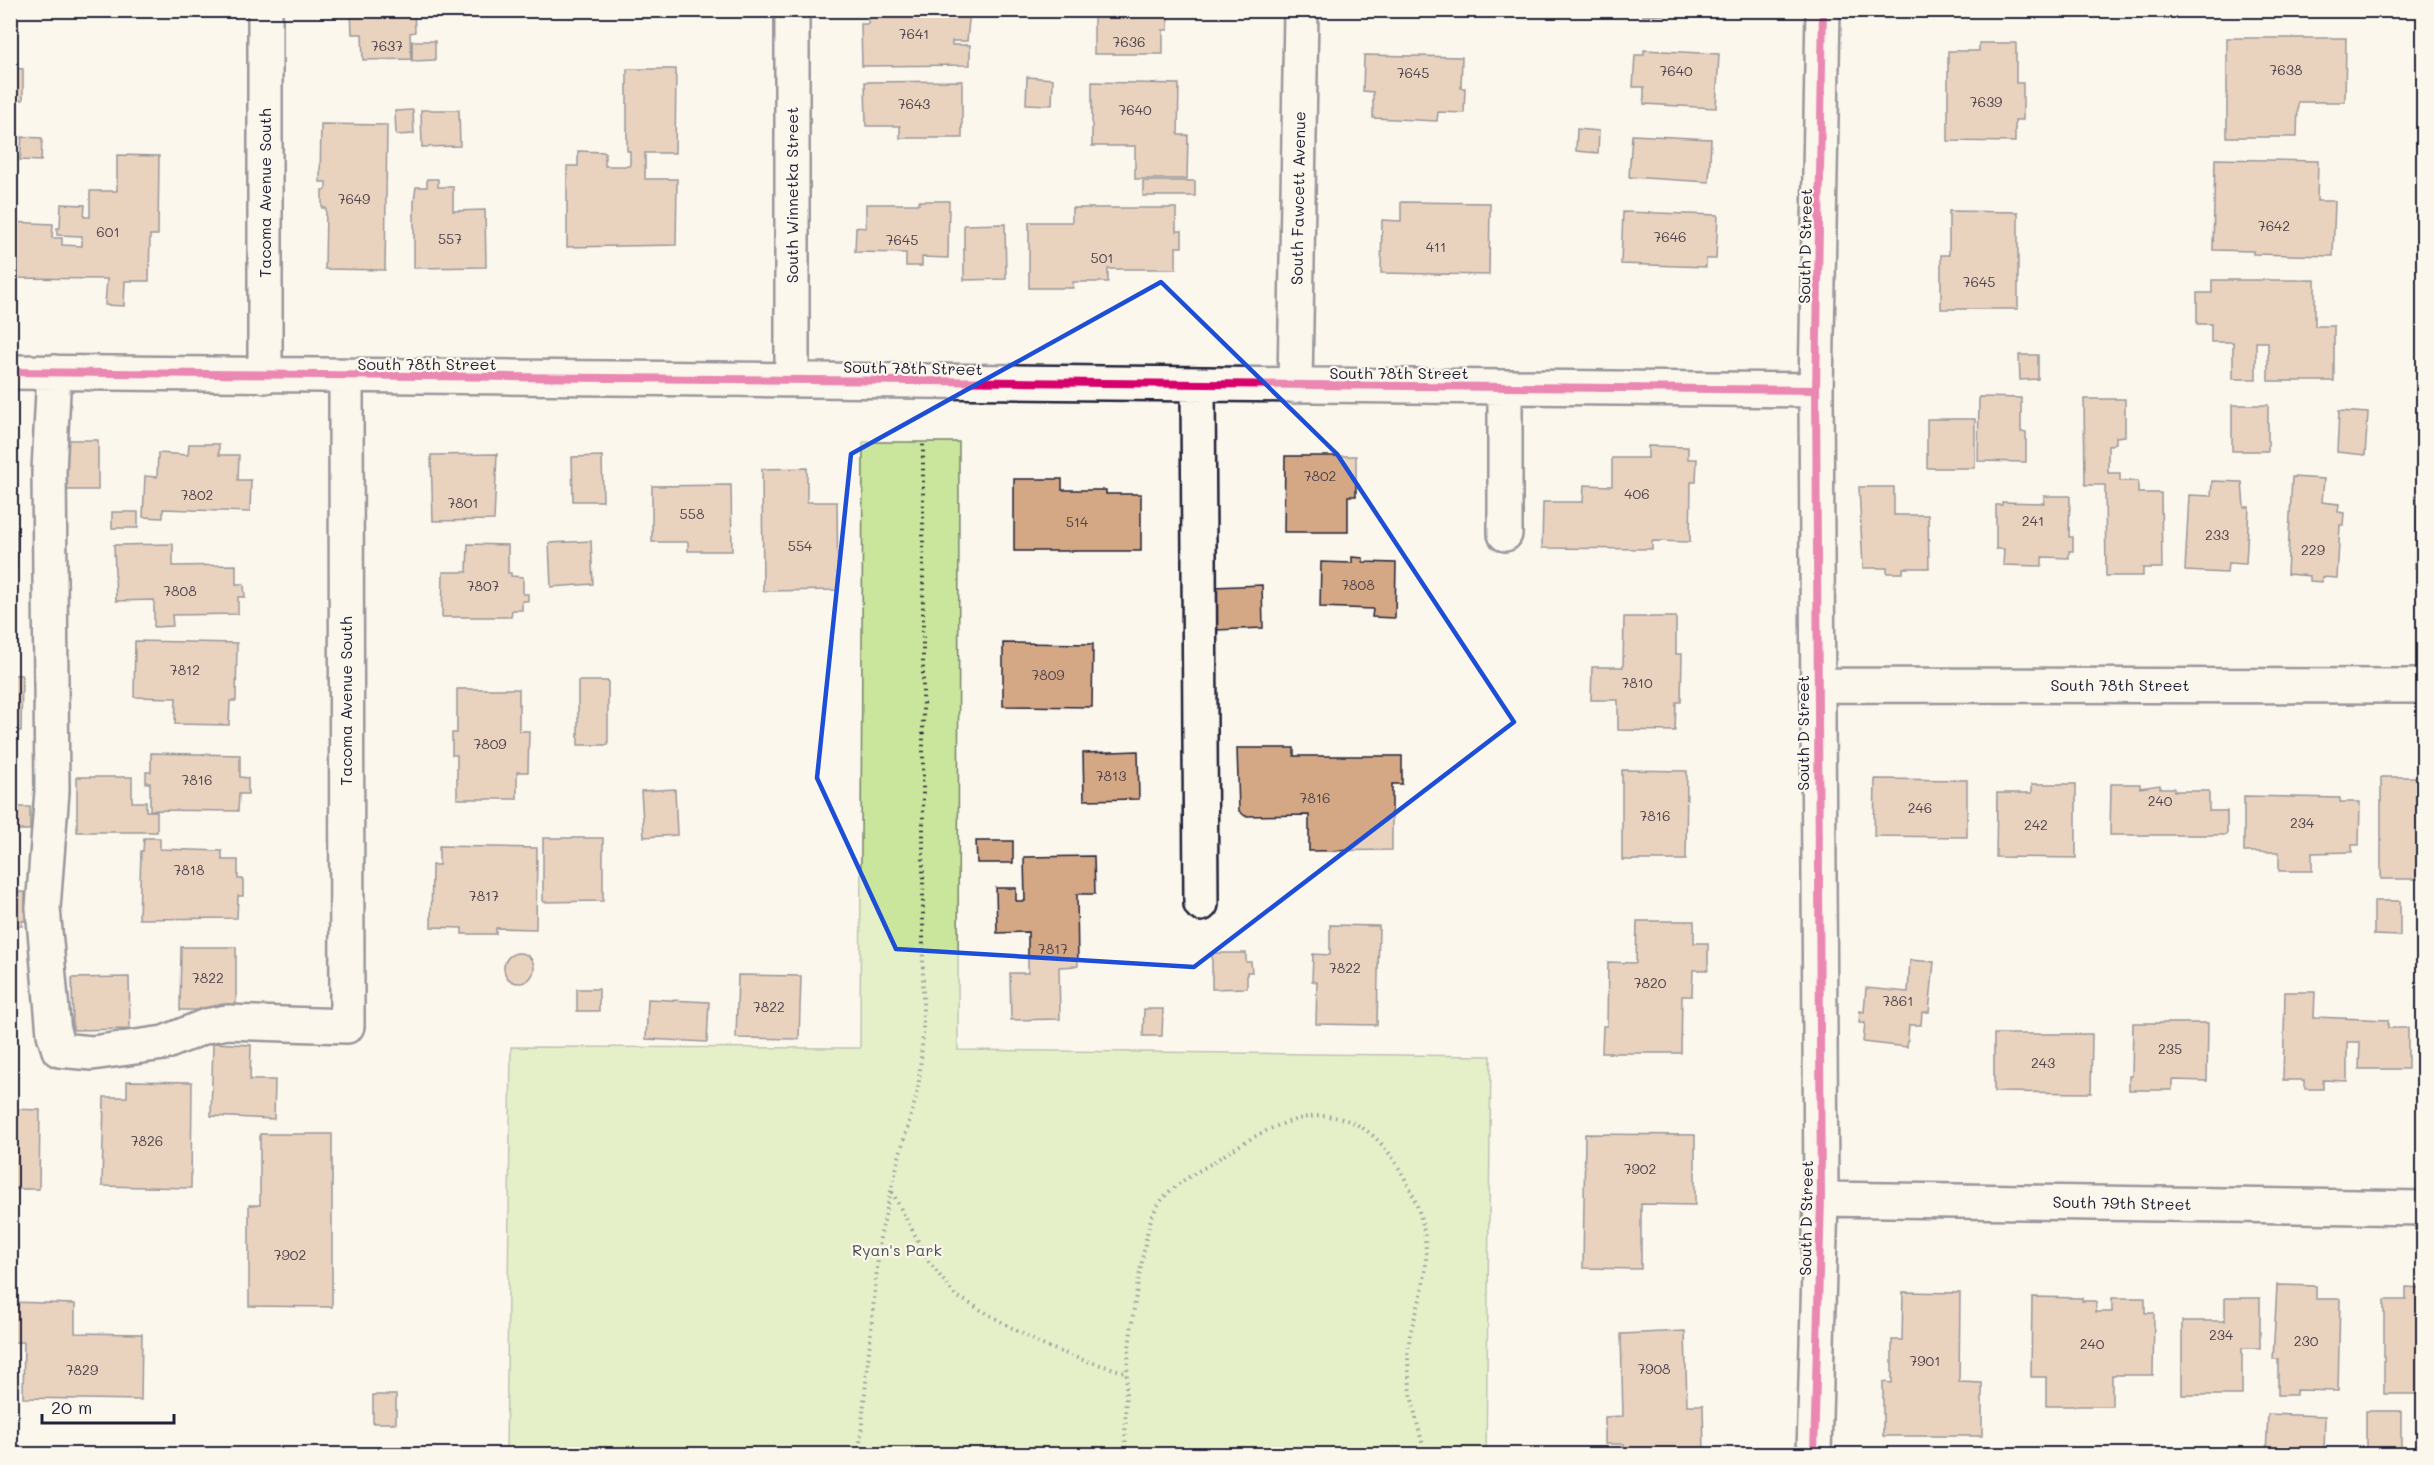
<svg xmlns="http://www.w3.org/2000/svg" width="2434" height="1465" font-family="Mali,sans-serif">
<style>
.green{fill:#cae59c;stroke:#76846c;stroke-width:1.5}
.building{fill:#d4a785;stroke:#22223b;stroke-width:1.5}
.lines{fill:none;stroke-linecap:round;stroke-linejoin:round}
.minor-casing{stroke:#22223b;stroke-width:38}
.path{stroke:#22223b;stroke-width:4;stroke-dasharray:1.5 4.5;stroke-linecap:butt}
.minor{stroke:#fbf7ec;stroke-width:33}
.cycleway-casing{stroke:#fbf7ec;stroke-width:11}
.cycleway{stroke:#d6006c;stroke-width:8}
.marked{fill:none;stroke:#1d4ed8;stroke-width:4.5;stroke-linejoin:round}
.labels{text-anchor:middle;stroke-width:4.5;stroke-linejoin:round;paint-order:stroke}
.number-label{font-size:14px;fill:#4e434e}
.street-label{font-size:16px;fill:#22223b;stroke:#fbf7ec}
.park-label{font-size:16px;fill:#4c5353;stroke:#fbf7ec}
</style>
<rect width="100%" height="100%" fill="#fbf7ec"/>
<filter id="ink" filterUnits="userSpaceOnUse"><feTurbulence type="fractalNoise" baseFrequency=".0167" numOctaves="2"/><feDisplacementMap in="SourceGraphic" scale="12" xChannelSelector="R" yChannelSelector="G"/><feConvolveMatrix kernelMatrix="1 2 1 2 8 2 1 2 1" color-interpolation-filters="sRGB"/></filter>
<g filter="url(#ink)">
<path class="green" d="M 863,442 L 959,442 L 958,1050 L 1491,1056 L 1486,1454 L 506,1454 L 511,1047 L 860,1048 Z"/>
<path class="building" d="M 351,10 L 414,10 L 415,32 L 410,33 L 411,59 L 363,60 L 362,34 L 352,34 Z
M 868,10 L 970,10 L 967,41 L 952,41 L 952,45 L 970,45 L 970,65 L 862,66 L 861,24 L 868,24 Z
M 1094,10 L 1168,10 L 1168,30 L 1163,30 L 1163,54 L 1094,54 Z
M 1643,10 L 1705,10 L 1705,13 L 1643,16 Z
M 2271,10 L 2332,10 L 2332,12 L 2271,12 Z
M 2227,38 L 2346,38 L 2345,102 L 2298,102 L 2297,137 L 2227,137 Z
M 412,41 L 435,41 L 435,60 L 412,61 Z
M 1979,43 L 2016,43 L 2016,83 L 2023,83 L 2023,120 L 2015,120 L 2015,142 L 1948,141 L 1948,51 L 1979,51 Z
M 1644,50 L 1719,54 L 1716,108 L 1644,104 L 1644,87 L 1633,87 L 1635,55 L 1644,55 Z
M 1364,55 L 1462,57 L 1461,88 L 1465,88 L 1464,113 L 1438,112 L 1437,121 L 1373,118 L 1373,92 L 1363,91 Z
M 10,68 L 23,69 L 23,100 L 10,100 Z
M 627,69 L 676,69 L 675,153 L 645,153 L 645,179 L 677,179 L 676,245 L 567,247 L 567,166 L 578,166 L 578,151 L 605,152 L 605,166 L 630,166 L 630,151 L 627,151 Z
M 1027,77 L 1053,79 L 1052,105 L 1026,104 Z
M 962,81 L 962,138 L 900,138 L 900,126 L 866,126 L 865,82 Z
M 1092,82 L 1179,84 L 1178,135 L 1188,135 L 1187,179 L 1135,179 L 1135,146 L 1092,146 Z
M 413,110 L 414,134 L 396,135 L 395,111 Z
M 421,110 L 459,110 L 460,146 L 422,147 Z
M 321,124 L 387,125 L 385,270 L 325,269 L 326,208 L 322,208 L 322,190 L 326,190 L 326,182 L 320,182 Z
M 1577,129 L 1599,131 L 1598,153 L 1576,151 Z
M 1632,135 L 1711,139 L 1709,182 L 1629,177 Z
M 22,137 L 42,138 L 41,161 L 20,160 Z
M 117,155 L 159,156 L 158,235 L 150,235 L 149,281 L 125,281 L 124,306 L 105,305 L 107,279 L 10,278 L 10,222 L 53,224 L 52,238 L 62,238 L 62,245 L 82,246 L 82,236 L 57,235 L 57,228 L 60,228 L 61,204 L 85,205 L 84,217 L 90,217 L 90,191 L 117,191 Z
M 2215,159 L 2318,161 L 2317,201 L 2335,201 L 2333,256 L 2253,254 L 2253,251 L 2213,250 Z
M 427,179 L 438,179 L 438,187 L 453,187 L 453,211 L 485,210 L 486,267 L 414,268 L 414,201 L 416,187 L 427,187 Z
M 1143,181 L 1195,181 L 1195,196 L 1143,196 Z
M 919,201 L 949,201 L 948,258 L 922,257 L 922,266 L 906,266 L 906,253 L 855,252 L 856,227 L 866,228 L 866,204 L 919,204 Z
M 1401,202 L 1490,203 L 1489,275 L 1381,273 L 1382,220 L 1401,221 Z
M 1072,208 L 1176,208 L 1176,231 L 1182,231 L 1182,247 L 1176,247 L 1176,269 L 1108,269 L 1108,282 L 1073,282 L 1073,288 L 1029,288 L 1029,222 L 1072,222 Z
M 1949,211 L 2018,212 L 2018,309 L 1941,309 L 1941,255 L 1949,255 Z
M 1623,212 L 1718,215 L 1716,259 L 1706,259 L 1706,267 L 1621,264 Z
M 1005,224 L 1006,279 L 964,280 L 964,225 Z
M 2212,280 L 2315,280 L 2315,326 L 2334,326 L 2334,381 L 2268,381 L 2268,342 L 2256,342 L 2256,379 L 2233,379 L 2233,342 L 2211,342 L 2211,324 L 2197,324 L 2197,293 L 2212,293 Z
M 2019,355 L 2038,355 L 2038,379 L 2020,380 Z
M 1979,397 L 2021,398 L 2021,432 L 2026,432 L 2026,462 L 1978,461 Z
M 2084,399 L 2125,399 L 2125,436 L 2116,437 L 2116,443 L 2108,446 L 2108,473 L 2120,473 L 2120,481 L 2138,481 L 2138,493 L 2161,493 L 2162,568 L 2143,568 L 2143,576 L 2106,576 L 2105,485 L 2085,485 Z
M 2232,405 L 2268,405 L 2268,451 L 2232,451 Z
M 2339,411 L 2368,413 L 2365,455 L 2337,452 Z
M 1927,419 L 1975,419 L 1975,468 L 1927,468 Z
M 66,440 L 98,440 L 98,490 L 67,490 Z
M 189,444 L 219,444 L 219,455 L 239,455 L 238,480 L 251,480 L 250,512 L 163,509 L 163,518 L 143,517 L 145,476 L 157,477 L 158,453 L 188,455 Z
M 1648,446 L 1688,447 L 1688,459 L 1697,459 L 1696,482 L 1691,482 L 1690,542 L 1652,541 L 1652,549 L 1542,548 L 1543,502 L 1583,502 L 1584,485 L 1612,486 L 1612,458 L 1648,458 Z
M 497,454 L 494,520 L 433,521 L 431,455 Z
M 602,456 L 603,501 L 573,501 L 572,457 Z
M 1285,456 L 1356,456 L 1356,496 L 1348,496 L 1348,532 L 1284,532 Z
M 807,468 L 807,502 L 837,502 L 838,590 L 763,591 L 762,469 Z
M 2292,477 L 2324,479 L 2322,502 L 2339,504 L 2338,512 L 2344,513 L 2343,525 L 2340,525 L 2337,578 L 2322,577 L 2322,582 L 2310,581 L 2310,576 L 2287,574 Z
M 1014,479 L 1062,479 L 1062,490 L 1106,490 L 1106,494 L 1141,494 L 1141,551 L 1014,551 Z
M 2212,481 L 2242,482 L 2244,507 L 2249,507 L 2246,564 L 2228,563 L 2227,573 L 2185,571 L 2189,495 L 2211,496 Z
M 731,485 L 732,551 L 688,551 L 688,542 L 652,542 L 652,486 Z
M 1859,487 L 1894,487 L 1894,515 L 1928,515 L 1929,568 L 1903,568 L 1903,573 L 1887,573 L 1887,568 L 1863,568 Z
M 2418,487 L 2424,487 L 2424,569 L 2415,568 Z
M 13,490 L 13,523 L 10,523 L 10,491 Z
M 2044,496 L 2070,496 L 2069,537 L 2073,537 L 2073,551 L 2069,551 L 2069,558 L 2042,557 L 2042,566 L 2003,565 L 2004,549 L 1996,549 L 1996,505 L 2002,505 L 2002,502 L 2044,503 Z
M 112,512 L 138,512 L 138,528 L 112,528 Z
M 10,530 L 17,530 L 17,568 L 10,567 Z
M 591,541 L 593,584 L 551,587 L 549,543 Z
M 173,544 L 173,566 L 236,565 L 236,584 L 244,584 L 245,597 L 238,597 L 238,614 L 172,615 L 173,626 L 154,627 L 154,600 L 116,601 L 114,545 Z
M 468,544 L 508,545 L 508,573 L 511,573 L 511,576 L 523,577 L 523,594 L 528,594 L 528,601 L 522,601 L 522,610 L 512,610 L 511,617 L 442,617 L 443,572 L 467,572 Z
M 1352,557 L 1363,558 L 1363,562 L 1396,563 L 1395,618 L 1372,617 L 1373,609 L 1320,607 L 1321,562 L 1352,563 Z
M 1262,585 L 1263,628 L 1216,630 L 1214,587 Z
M 1624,617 L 1676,617 L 1676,654 L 1682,654 L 1681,702 L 1676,702 L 1675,731 L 1618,730 L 1618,700 L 1591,700 L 1592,667 L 1623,667 Z
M 135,641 L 237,643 L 236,701 L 230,701 L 229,725 L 175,724 L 176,698 L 134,697 Z
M 1003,643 L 1093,644 L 1092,707 L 1003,706 Z
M 10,675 L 22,675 L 21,731 L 10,731 Z
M 578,681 L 608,681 L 608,745 L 578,745 Z
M 457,689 L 519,689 L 519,731 L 529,731 L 528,772 L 517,772 L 517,799 L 457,799 L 457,755 L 452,755 L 452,733 L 457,733 Z
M 1237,748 L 1294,748 L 1294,756 L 1402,756 L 1402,784 L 1392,784 L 1392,850 L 1309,851 L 1309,815 L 1245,816 L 1239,811 Z
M 1138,751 L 1139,799 L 1084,800 L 1083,753 Z
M 151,753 L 240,755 L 240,777 L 248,778 L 248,794 L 239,794 L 238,811 L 150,810 L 150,783 L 146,783 L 146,772 L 151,772 Z
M 1622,770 L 1687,771 L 1686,860 L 1622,860 Z
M 77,777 L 132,777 L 132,802 L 146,802 L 146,811 L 157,811 L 157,832 L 77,832 Z
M 2381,777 L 2419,777 L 2418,806 L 2424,806 L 2424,879 L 2381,879 Z
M 1875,779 L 1967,780 L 1967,837 L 1874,836 Z
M 2032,784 L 2076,784 L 2076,858 L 1996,857 L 1997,793 L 2032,793 Z
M 2111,784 L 2140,784 L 2140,788 L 2160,785 L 2160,788 L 2174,788 L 2174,791 L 2209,791 L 2209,811 L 2227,811 L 2227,835 L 2110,835 Z
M 675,789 L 677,835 L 644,837 L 641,791 Z
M 2244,796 L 2340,798 L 2340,802 L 2360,802 L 2359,845 L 2352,845 L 2352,852 L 2312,853 L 2312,871 L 2279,871 L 2279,852 L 2244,852 Z
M 10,807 L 30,807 L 30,830 L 10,830 Z
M 144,838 L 160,838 L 160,849 L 222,851 L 222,860 L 238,860 L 238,879 L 243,879 L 243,896 L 238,896 L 237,918 L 139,919 L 141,851 L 143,851 Z
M 543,838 L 603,838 L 603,901 L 543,902 Z
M 976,841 L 1013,841 L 1013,863 L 977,863 Z
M 439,846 L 537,848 L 536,929 L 496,928 L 496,934 L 462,934 L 462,928 L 431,927 L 432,865 L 439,865 Z
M 1094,856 L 1095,894 L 1077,894 L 1078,966 L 1059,967 L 1060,1019 L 1011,1020 L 1010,973 L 1028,973 L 1028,932 L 997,933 L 996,888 L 1016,888 L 1016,901 L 1025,901 L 1024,857 Z
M 10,892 L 25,892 L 25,921 L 22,921 L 22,926 L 10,926 Z
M 2374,901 L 2400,901 L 2400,936 L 2374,935 Z
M 1637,921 L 1694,921 L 1694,943 L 1708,943 L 1708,970 L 1693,970 L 1692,996 L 1682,996 L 1681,1053 L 1602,1053 L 1603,1026 L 1607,1026 L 1608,962 L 1636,963 Z
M 1330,925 L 1379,926 L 1377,1025 L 1316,1024 L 1317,982 L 1312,981 L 1313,954 L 1330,955 Z
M 181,947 L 236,947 L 236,1010 L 180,1010 Z
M 1212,953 L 1246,953 L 1246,962 L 1251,962 L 1252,972 L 1247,972 L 1247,988 L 1212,989 Z
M504 968a15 15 0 1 1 30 0a15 15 0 1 1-30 0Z
M 1910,960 L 1934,962 L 1929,1012 L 1922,1012 L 1921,1025 L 1909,1025 L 1907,1047 L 1863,1042 L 1865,1023 L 1859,1023 L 1860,1011 L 1864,1012 L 1866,988 L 1908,992 Z
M 738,975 L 801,976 L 799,1039 L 736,1038 Z
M 129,977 L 130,1029 L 73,1030 L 72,978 Z
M 2419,982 L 2424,982 L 2424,1082 L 2418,1082 Z
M 577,989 L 599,989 L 599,1011 L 577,1011 Z
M 2285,992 L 2315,992 L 2314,1017 L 2388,1020 L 2388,1028 L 2408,1028 L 2408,1069 L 2359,1069 L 2360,1042 L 2347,1042 L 2347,1081 L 2323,1080 L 2323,1089 L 2305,1089 L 2305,1080 L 2283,1080 Z
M 648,999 L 709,1002 L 707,1042 L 646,1039 Z
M 1144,1009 L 1163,1009 L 1162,1036 L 1143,1036 Z
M 2133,1023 L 2208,1023 L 2207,1081 L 2172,1080 L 2172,1090 L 2129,1090 L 2129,1076 L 2132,1076 Z
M 1994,1034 L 2092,1034 L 2091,1093 L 1994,1092 Z
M 213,1043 L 251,1045 L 250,1080 L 275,1080 L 274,1119 L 211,1116 Z
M 127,1081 L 192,1082 L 191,1188 L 102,1186 L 104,1097 L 127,1097 Z
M 10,1109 L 40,1110 L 39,1189 L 10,1189 Z
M 260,1134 L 332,1134 L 332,1307 L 249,1306 L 249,1205 L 260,1205 Z
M 1585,1134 L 1695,1135 L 1695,1205 L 1641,1204 L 1641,1269 L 1583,1268 Z
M 2277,1285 L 2316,1286 L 2316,1299 L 2340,1299 L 2338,1391 L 2296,1390 L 2296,1395 L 2278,1395 L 2278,1359 L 2273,1359 Z
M 2406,1287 L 2424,1288 L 2424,1394 L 2384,1394 L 2384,1300 L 2406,1300 Z
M 1903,1292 L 1960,1293 L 1959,1382 L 1982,1383 L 1982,1436 L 1883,1436 L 1883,1382 L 1892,1383 L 1892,1340 L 1902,1340 Z
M 2032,1297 L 2082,1298 L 2082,1301 L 2096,1301 L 2096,1312 L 2112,1312 L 2112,1298 L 2145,1298 L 2145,1313 L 2154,1313 L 2153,1375 L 2112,1375 L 2112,1406 L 2046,1406 L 2046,1377 L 2031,1377 Z
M 2225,1298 L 2260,1298 L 2260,1348 L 2242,1348 L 2242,1395 L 2182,1395 L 2182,1321 L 2225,1321 Z
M 10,1302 L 75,1304 L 75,1333 L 142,1334 L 141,1400 L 23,1398 L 24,1342 L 10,1342 Z
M 1685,1331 L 1687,1405 L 1703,1405 L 1704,1454 L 1625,1454 L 1624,1444 L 1605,1444 L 1605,1417 L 1623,1416 L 1621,1334 Z
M 373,1395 L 396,1395 L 396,1423 L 373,1423 Z
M 2366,1411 L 2401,1411 L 2401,1454 L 2366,1454 Z
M 2268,1414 L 2325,1416 L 2324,1454 L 2266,1454 Z"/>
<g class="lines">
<defs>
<path id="minor" d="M 792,10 L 792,380
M 10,372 L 1816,390
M 54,372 L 49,471 L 52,791 L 43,908 L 54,1034 L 59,1050 L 92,1053 L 164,1043 L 206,1026 L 227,1022 L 347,1026 L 346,377
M 265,376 L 265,10
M 1198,384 L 1201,904
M 1295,386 L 1301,10
M 1505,387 L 1505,534
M 1816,685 L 2424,686
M 1821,1199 L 2424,1208
M 1814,1454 L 1821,1199 L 1816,390 L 1823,10"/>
</defs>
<use href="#minor" class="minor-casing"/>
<path class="path" d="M 892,1192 L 929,1262 L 955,1295 L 1040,1344 L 1080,1359 L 1128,1373
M 859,1454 L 880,1238 L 900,1153 L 918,1091 L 923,1036 L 923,442
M 1126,1454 C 1123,1388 1130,1321 1143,1256 C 1146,1239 1149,1215 1161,1201 C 1173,1184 1198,1172 1215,1161 C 1287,1112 1355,1085 1404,1177 C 1426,1218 1432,1254 1420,1299 C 1417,1313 1410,1328 1409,1343 C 1405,1381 1416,1418 1425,1454"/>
<use href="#minor" class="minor"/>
<defs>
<path id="cycleway" d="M 10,372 L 1816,390
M 1814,1454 L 1821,1199 L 1816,390 L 1823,10"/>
</defs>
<use href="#cycleway" class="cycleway-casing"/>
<use href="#cycleway" class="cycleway"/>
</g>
</g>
<path d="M0 0H2434V1465H0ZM 1161,282 L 1337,454 L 1514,722 L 1194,967 L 896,949 L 817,778 L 851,454 Z" fill="#fbf7ec" fill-opacity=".55" fill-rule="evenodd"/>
<path class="marked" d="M 1161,282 L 1337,454 L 1514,722 L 1194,967 L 896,949 L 817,778 L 851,454 Z"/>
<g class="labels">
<g class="number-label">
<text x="914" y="39">7641</text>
<text x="1129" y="47">7636</text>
<text x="387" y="51">7637</text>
<text x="2286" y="75">7638</text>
<text x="1676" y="76">7640</text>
<text x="1413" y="78">7645</text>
<text x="1986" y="107">7639</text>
<text x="914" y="109">7643</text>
<text x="1135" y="115">7640</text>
<text x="354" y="204">7649</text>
<text x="2274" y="231">7642</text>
<text x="108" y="237">601</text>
<text x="1670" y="242">7646</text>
<text x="450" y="244">557</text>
<text x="902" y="245">7645</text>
<text x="1436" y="252">411</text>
<text x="1102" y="263">501</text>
<text x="1979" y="287">7645</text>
<text x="1320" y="481">7802</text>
<text x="1637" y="499">406</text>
<text x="197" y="500">7802</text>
<text x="463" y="508">7801</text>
<text x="692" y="519">558</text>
<text x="2033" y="526">241</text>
<text x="1077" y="527">514</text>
<text x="2217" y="540">233</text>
<text x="800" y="551">554</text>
<text x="2313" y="555">229</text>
<text x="1358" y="590">7808</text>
<text x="483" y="591">7807</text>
<text x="180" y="596">7808</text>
<text x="185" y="675">7812</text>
<text x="1048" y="680">7809</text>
<text x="1637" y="688">7810</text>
<text x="490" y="749">7809</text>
<text x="1111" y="781">7813</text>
<text x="197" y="785">7816</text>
<text x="1315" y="803">7816</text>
<text x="2160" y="806">240</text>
<text x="1920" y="813">246</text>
<text x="1655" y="821">7816</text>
<text x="2302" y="828">234</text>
<text x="2036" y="830">242</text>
<text x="189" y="875">7818</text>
<text x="484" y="901">7817</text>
<text x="1053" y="954">7817</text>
<text x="1345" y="973">7822</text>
<text x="208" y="983">7822</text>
<text x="1650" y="988">7820</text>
<text x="1898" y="1006">7861</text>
<text x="769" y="1012">7822</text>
<text x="2170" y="1054">235</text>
<text x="2043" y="1068">243</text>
<text x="147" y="1146">7826</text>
<text x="1640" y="1174">7902</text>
<text x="290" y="1260">7902</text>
<text x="2221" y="1340">234</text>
<text x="2306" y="1346">230</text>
<text x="2092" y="1349">240</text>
<text x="1925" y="1366">7901</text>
<text x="1654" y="1374">7908</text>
<text x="82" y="1375">7829</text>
</g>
<g class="street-label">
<text transform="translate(265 193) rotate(-90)" y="6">Tacoma Avenue South</text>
<text transform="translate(792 195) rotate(-90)" y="6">South Winnetka Street</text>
<text transform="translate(1298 198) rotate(-89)" y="6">South Fawcett Avenue</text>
<text transform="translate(1805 246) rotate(-89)" y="6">South D Street</text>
<text x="427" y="370">South 78th Street</text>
<text transform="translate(913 368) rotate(1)" y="6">South 78th Street</text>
<text x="1399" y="379">South 78th Street</text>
<text x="2120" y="691">South 78th Street</text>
<text transform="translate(346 701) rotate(-90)" y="6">Tacoma Avenue South</text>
<text transform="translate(1803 733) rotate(-90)" y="6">South D Street</text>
<text transform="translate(2122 1203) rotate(1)" y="6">South 79th Street</text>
<text transform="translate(1806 1218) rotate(-89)" y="6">South D Street</text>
</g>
<g class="park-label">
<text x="897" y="1256">Ryan's Park</text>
</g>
</g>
<rect width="2434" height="1465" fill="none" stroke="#fbf7ec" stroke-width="36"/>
<rect x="18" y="18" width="2398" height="1429" fill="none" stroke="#22223b" stroke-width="2" filter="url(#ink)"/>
<path d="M42 1414v9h132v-9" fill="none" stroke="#22223b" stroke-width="3"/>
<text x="51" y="1414" font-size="18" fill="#22223b" stroke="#fbf7ec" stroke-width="4.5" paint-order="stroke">20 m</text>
</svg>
